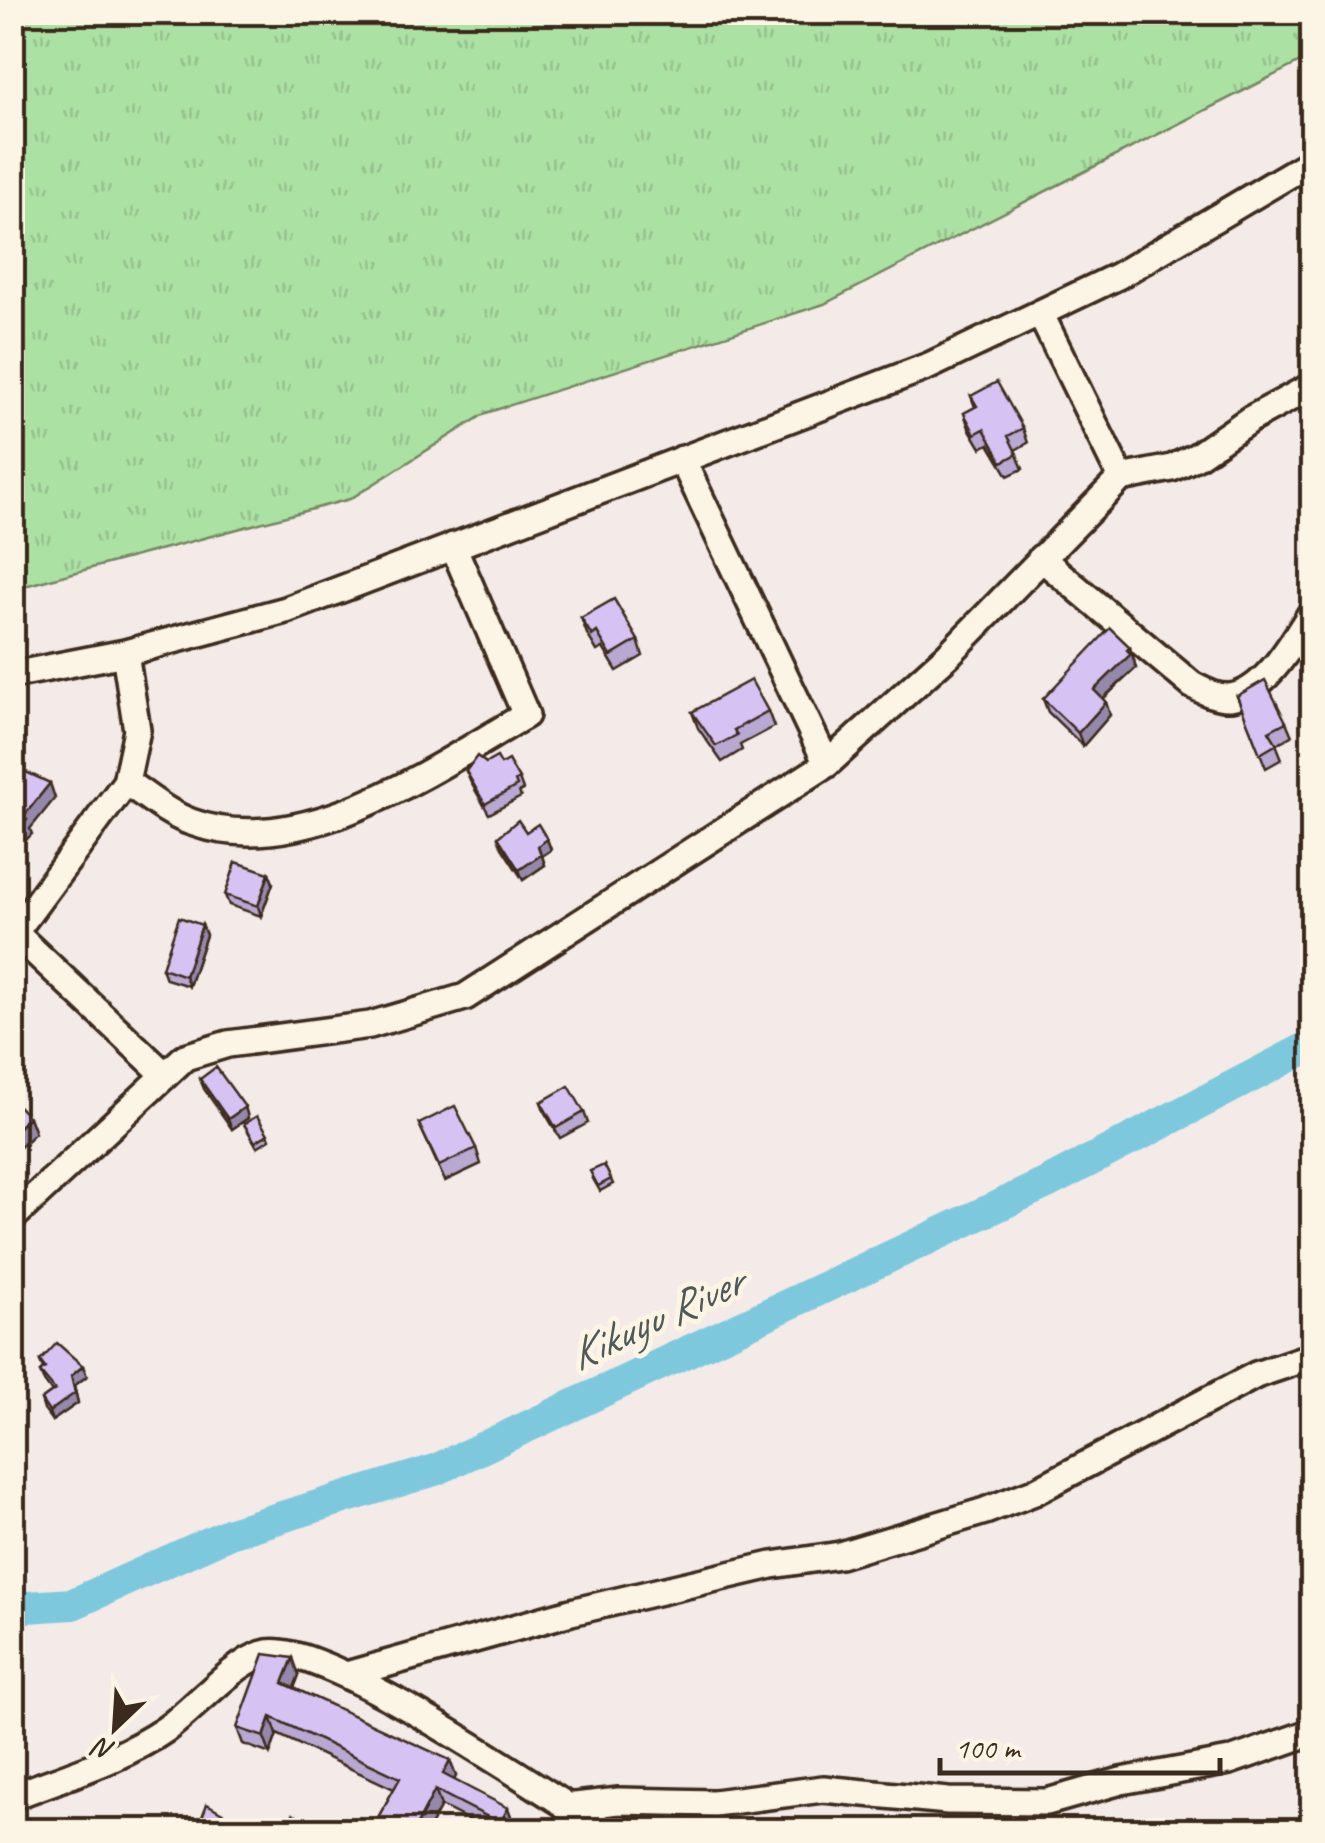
<svg xmlns="http://www.w3.org/2000/svg" width="1325" height="1843" font-family="Caveat,sans-serif">
<style>
.grass{fill:url(#grass-tufts);stroke:#748661;stroke-width:2.5}
.lines{fill:none;stroke-linecap:round;stroke-linejoin:round}
.river{stroke:#7ec8de;stroke-width:32}
.minor-casing{stroke:#3b2a1e;stroke-width:32}
.minor{stroke:#fcf5e5;stroke-width:25}
.wall{fill:#b8a8d2;stroke:#3b2a1e;stroke-width:2.5}
.shaded-wall{fill:#9688ab;stroke:#3b2a1e;stroke-width:2.5}
.building{fill:#d6c3f4;stroke:#3b2a1e;stroke-width:2.5}
.labels{text-anchor:middle;stroke-width:10;stroke-linejoin:round;paint-order:stroke}
.water-label{font-size:45px;font-style:italic;fill:#4f5958;stroke:#fcf5e5}
</style>
<defs>
<pattern id="grass-tufts" width="24" height="20" patternUnits="userSpaceOnUse" patternTransform="scale(2.5)"><rect width="24" height="20" fill="#ace1a4"/><path d="M3 7l-1-3M5 7V3M7 7l1-3M15 17l-1-3M17 17v-4M19 17l1-3" fill="none" stroke="#95c18d"/></pattern>
</defs>
<rect width="100%" height="100%" fill="#f4ebe8"/>
<filter id="ink" filterUnits="userSpaceOnUse"><feTurbulence type="fractalNoise" baseFrequency=".01" numOctaves="2"/><feDisplacementMap in="SourceGraphic" scale="20" xChannelSelector="R" yChannelSelector="G"/><feConvolveMatrix kernelMatrix="1 2 1 2 8 2 1 2 1" color-interpolation-filters="sRGB"/></filter>
<g filter="url(#ink)">
<path class="grass" d="M 13,12 L 1312,12 L 1312,56 L 824,304 L 486,413 L 350,499 L 13,589 Z"/>
<g class="lines">
<path class="river" d="M 12,1608 L 73,1604 L 230,1533 L 435,1470 L 1047,1183 L 1312,1045"/>
<defs>
<path id="minor" d="M 1040,313 L 1121,478
M 682,459 L 827,764
M 1041,558 L 1192,685 C 1204,691 1216,698 1230,697 C 1265,693 1295,639 1312,612
M 12,675 L 125,653 L 286,610 L 929,366 L 1118,276 L 1312,161
M 126,782 C 146,795 168,814 191,822 C 302,863 435,768 526,715 L 453,546
M 15,933 L 164,1074
M 12,936 L 126,782 L 137,730 L 125,653
M 12,1218 L 185,1057 L 228,1044 L 370,1025 L 465,997 L 827,764 L 948,655 L 1121,478 L 1172,468 L 1197,456 L 1249,420 L 1312,386
M 350,1674 L 571,1612 L 772,1565 L 840,1555 L 985,1511 L 1034,1492 L 1256,1375 L 1312,1356
M 12,1797 C 65,1776 120,1761 166,1729 C 194,1709 232,1664 263,1654 C 317,1635 547,1795 605,1830
M 566,1807 L 619,1801 L 714,1803 L 823,1789 L 948,1801 L 1047,1802 L 1121,1781 L 1230,1761 L 1312,1732"/>
</defs>
<use href="#minor" class="minor-casing"/>
<use href="#minor" class="minor"/>
</g>
<path class="wall" d="M 971,396 L 1023,428 L 1028,443 L 1015,450 L 1023,469 L 1008,476 L 989,444 L 981,448 L 969,428 L 964,413 L 975,407 Z
M 581,618 L 638,640 L 643,656 L 617,671 L 603,648 L 597,651 L 587,634 Z
M 1135,660 L 1134,661 L 1136,668 L 1103,699 L 1110,715 L 1083,746 L 1048,712 L 1043,699 Z
M 1237,696 L 1286,722 L 1292,736 L 1276,744 L 1282,759 L 1266,768 Z
M 768,711 L 774,727 L 740,745 L 742,750 L 722,762 L 698,728 L 692,712 Z
M 486,763 L 501,764 L 519,779 L 523,790 L 519,792 L 521,797 L 489,814 L 470,781 L 466,771 Z
M 526,832 L 547,839 L 551,850 L 542,856 L 545,865 L 523,880 L 502,848 L 498,837 Z
M 269,873 L 273,883 L 261,916 L 229,905 L 225,895 Z
M 202,925 L 206,935 L 189,986 L 166,979 L 162,968 Z
M 200,1079 L 245,1107 L 248,1118 L 232,1129 L 204,1089 Z
M 541,1102 L 584,1112 L 588,1123 L 560,1138 L 545,1113 Z
M 244,1124 L 268,1134 L 270,1139 L 257,1147 Z
M 419,1124 L 476,1148 L 481,1164 L 445,1181 Z
M 604,1165 L 613,1184 L 600,1191 L 592,1177 Z
M 40,1361 L 87,1376 L 74,1386 L 78,1403 L 52,1421 L 44,1410 L 41,1400 L 52,1392 L 44,1381 L 40,1372 L 43,1369 Z
M 299,1675 L 294,1688 L 456,1776 L 454,1780 L 514,1824 L 511,1830 L 488,1830 L 441,1806 L 428,1830 L 371,1830 L 394,1789 L 277,1734 L 270,1754 L 243,1744 L 237,1728 Z"/>
<path class="shaded-wall" d="M 1130,647 L 1136,668 L 1098,703 L 1094,690 Z
M 1106,702 L 1110,715 L 1083,746 L 1078,733 Z
M 50,783 L 55,798 L 30,829 L 32,834 L 12,854 L 12,835 L 23,817 Z
M 547,839 L 551,850 L 542,856 L 545,865 L 523,880 L 519,870 L 538,846 Z
M 269,873 L 273,883 L 261,916 L 258,906 Z
M 202,925 L 206,935 L 189,986 L 185,976 Z
M 245,1107 L 248,1118 L 232,1129 L 228,1119 Z
M 29,1117 L 35,1133 L 12,1155 L 12,1134 Z
M 83,1366 L 87,1376 L 74,1386 L 78,1403 L 52,1421 L 49,1412 L 71,1376 Z
M 293,1658 L 299,1675 L 289,1700 L 283,1683 Z
M 271,1717 L 277,1734 L 270,1754 L 264,1737 Z
M 450,1760 L 456,1776 L 449,1791 L 443,1774 Z
M 435,1790 L 441,1806 L 428,1830 L 414,1830 Z
M 508,1808 L 514,1824 L 511,1830 L 503,1830 L 500,1823 Z"/>
<path class="building" d="M 997,382 L 1023,428 L 1008,436 L 1017,454 L 1002,462 L 984,429 L 975,434 L 964,413 L 977,406 L 971,396 Z
M 614,599 L 638,640 L 611,656 L 597,632 L 592,636 L 581,618 Z
M 1110,628 L 1130,647 L 1127,650 L 1131,654 L 1094,690 L 1106,702 L 1078,733 L 1043,699 Z
M 751,680 L 768,711 L 734,730 L 737,735 L 716,746 L 692,712 Z
M 1265,680 L 1286,722 L 1269,731 L 1277,744 L 1260,754 L 1237,696 Z
M 477,756 L 486,763 L 497,757 L 501,764 L 508,760 L 519,779 L 515,781 L 517,786 L 485,804 L 466,771 Z
M 24,771 L 50,783 L 23,817 L 27,820 L 12,835 L 12,784 L 17,787 Z
M 518,820 L 526,832 L 538,824 L 547,839 L 538,846 L 541,855 L 519,870 L 498,837 Z
M 236,862 L 269,873 L 258,906 L 225,895 Z
M 179,917 L 202,925 L 185,976 L 162,968 Z
M 216,1067 L 245,1107 L 228,1119 L 200,1079 Z
M 569,1086 L 584,1112 L 556,1128 L 541,1102 Z
M 12,1100 L 29,1117 L 12,1134 Z
M 455,1106 L 476,1148 L 439,1166 L 419,1124 Z
M 257,1116 L 268,1134 L 255,1142 L 244,1124 Z
M 604,1165 L 611,1179 L 598,1186 L 590,1171 Z
M 57,1343 L 83,1366 L 71,1376 L 75,1393 L 49,1412 L 41,1400 L 55,1390 L 40,1372 L 45,1368 L 40,1361 Z
M 264,1654 L 293,1658 L 283,1683 L 450,1760 L 443,1774 L 508,1808 L 500,1823 L 435,1790 L 414,1830 L 371,1830 L 400,1778 L 271,1717 L 264,1737 L 237,1728 Z
M 207,1804 L 252,1830 L 197,1830 Z
M 293,1814 L 326,1830 L 284,1830 Z"/>
</g>
<g class="labels">
<g class="water-label">
<text transform="translate(655 1317) rotate(-25)" y="16">Kikuyu River</text>
</g>
</g>
<rect width="1325" height="1843" fill="none" stroke="#fcf5e5" stroke-width="50"/>
<rect x="25" y="25" width="1275" height="1793" fill="none" stroke="#3b2a1e" stroke-width="4" filter="url(#ink)"/>
<g transform="translate(115 1728) rotate(205)" stroke="#fcf5e5" stroke-width="8" paint-order="stroke">
<path d="M0-8L18 38L0 25L-18 38Z" fill="#3b2a1e"/>
<text y="-15" font-size="28" font-weight="bold" text-anchor="middle" fill="#3b2a1e">N</text>
</g>
<path d="M940 1758v15h280v-15" fill="none" stroke="#3b2a1e" stroke-width="5"/>
<text x="955" y="1758" font-size="30" fill="#3b2a1e" stroke="#fcf5e5" stroke-width="8" paint-order="stroke">100 m</text>
</svg>
